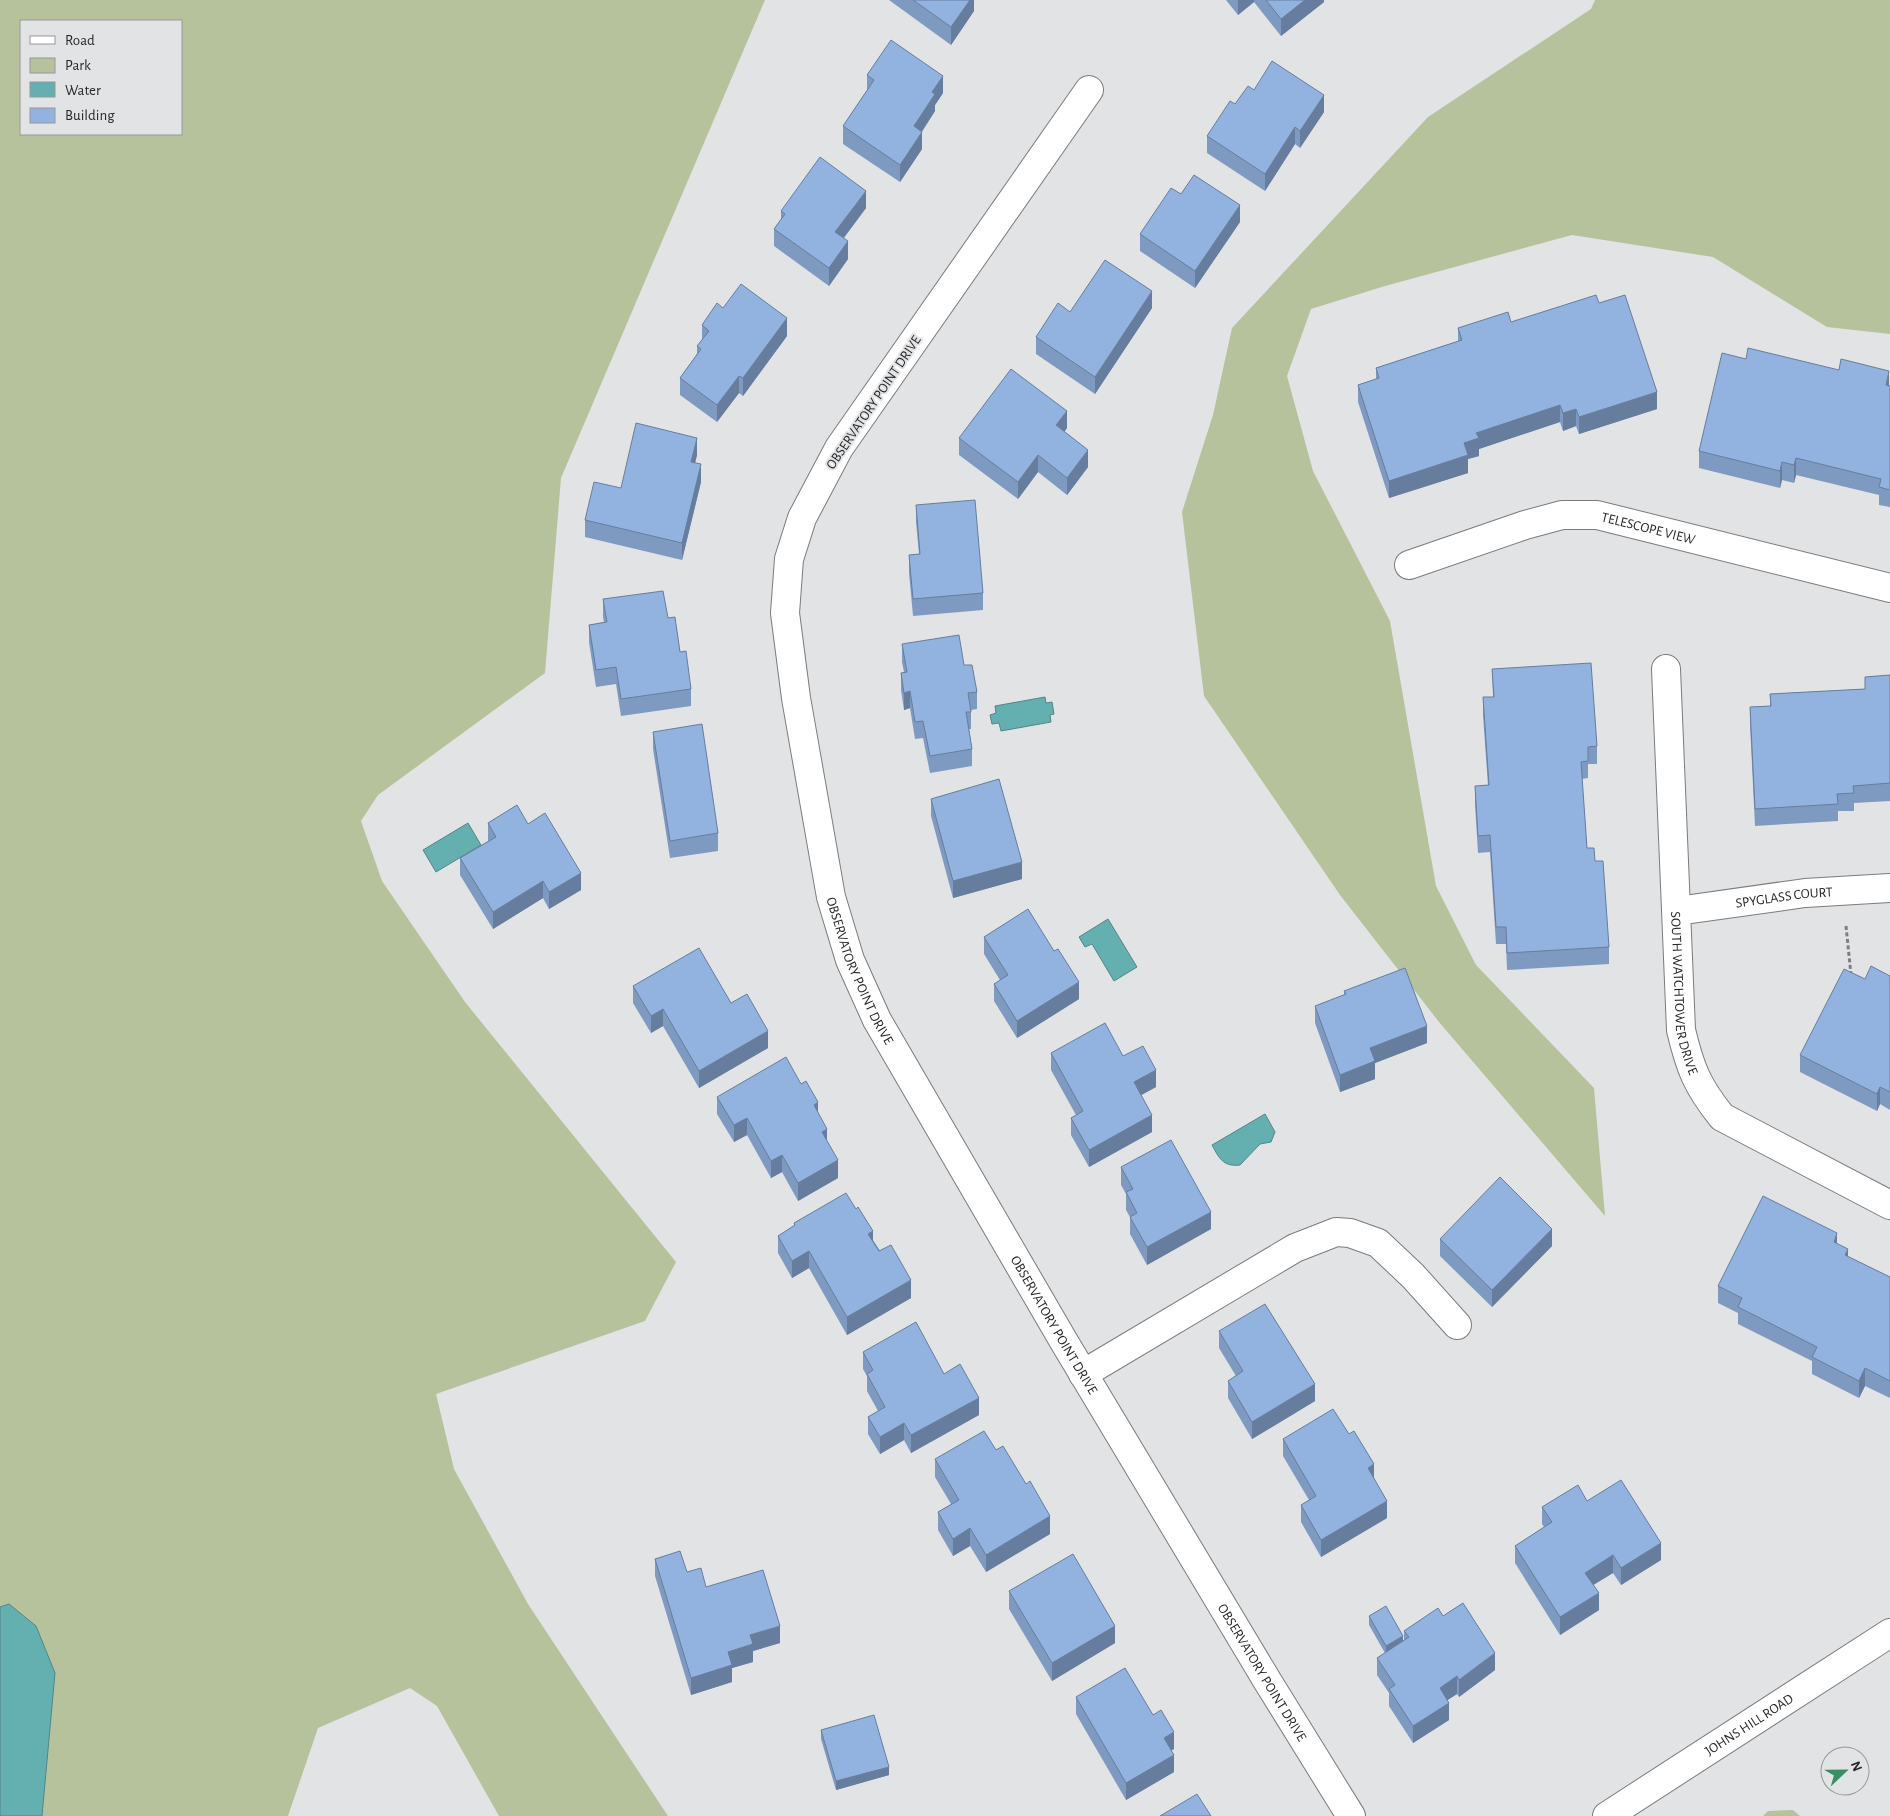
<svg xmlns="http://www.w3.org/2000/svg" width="1890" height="1816" font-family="'Alegreya Sans',sans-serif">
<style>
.green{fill:#b6c29c;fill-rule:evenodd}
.water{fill:#64afb0;stroke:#518687}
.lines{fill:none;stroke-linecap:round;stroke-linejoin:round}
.minor-casing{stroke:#7a7b7d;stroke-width:30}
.major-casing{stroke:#7a7b7d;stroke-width:30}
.path{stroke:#7e7f80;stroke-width:3;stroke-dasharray:4 2.5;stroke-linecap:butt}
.minor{stroke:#fff;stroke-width:28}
.major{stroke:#fff;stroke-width:28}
.wall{fill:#7e9ac1}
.shaded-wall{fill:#667d9d}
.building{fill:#92b3e0;stroke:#667d9d}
.labels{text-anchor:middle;stroke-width:4;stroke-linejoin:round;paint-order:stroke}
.street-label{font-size:14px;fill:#262728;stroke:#e2e3e5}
</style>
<rect width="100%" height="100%" fill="#e2e3e5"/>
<path class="green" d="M 0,0 L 765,0 L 561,478 L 545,673 L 378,795 L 361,821 L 382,881 L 465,1002 L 676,1262 L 645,1321 L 436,1394 L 454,1469 L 528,1604 L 668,1816 L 499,1816 L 437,1706 L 410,1688 L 318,1728 L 288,1816 L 42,1816 L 47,1755 L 10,1604 L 0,1607 ZM 21,21 L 181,21 L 181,134 L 21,134 Z
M 1595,0 L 1890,0 L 1890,334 L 1827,327 L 1713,257 L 1572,235 L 1385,286 L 1311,309 L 1287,376 L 1313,471 L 1390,621 L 1436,886 L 1476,965 L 1594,1088 L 1605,1216 L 1439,1022 L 1340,895 L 1204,696 L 1182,512 L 1213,415 L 1232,328 L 1428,117 L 1591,9 Z
M 1793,1810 L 1800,1816 L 1763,1816 L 1768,1811 Z"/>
<path class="water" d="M 1045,697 L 1046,703 L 1052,702 L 1054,714 L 1050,715 L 1051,722 L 1001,731 L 999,723 L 992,724 L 990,715 L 996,713 L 995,706 Z
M 468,823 L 481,845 L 436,872 L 423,850 Z
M 1108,919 L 1137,967 L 1114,981 L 1092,944 L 1085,947 L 1079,937 Z
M 1265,1114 L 1275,1132 L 1271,1142 L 1260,1144 L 1240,1165 C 1223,1167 1219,1158 1212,1145 Z
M 9,1604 L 36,1626 L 55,1673 L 42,1816 L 0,1816 L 0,1607 Z"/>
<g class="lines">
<defs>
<g id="minor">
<path id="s1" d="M 1089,90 L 839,448 L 802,518 L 789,559 L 785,613 L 796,698 L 831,897 L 850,960 L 877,1020 L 1063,1340 L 1268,1682 L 1351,1816"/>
<path id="s2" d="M 1409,565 L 1525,525 L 1562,515 L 1597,515 L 1890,588"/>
<path id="s3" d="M 1666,669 L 1681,1030 C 1690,1068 1697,1086 1722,1117 L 1890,1205"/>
<path id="s4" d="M 1677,911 L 1805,893 L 1890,888"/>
<path d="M 1083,1374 L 1295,1248 L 1336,1232 L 1350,1233 L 1378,1243 L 1413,1276 L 1457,1325"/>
</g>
<g id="major">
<path id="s5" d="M 1607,1816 L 1890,1633"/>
</g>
</defs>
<use href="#minor" class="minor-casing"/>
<use href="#major" class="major-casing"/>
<path class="path" d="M 1846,926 L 1851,975"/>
<use href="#minor" class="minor"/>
<use href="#major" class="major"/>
</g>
<path class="wall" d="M 889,0 L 974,0 L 974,11 L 951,45 Z
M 1226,0 L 1324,0 L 1324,2 L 1281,36 L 1254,2 L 1238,15 Z
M 867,75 L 943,93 L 935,105 L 935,111 L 922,132 L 922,149 L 900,182 L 843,144 L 843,126 L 867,91 Z
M 1254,90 L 1324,112 L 1300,148 L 1295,144 L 1265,191 L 1207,153 L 1207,136 L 1235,104 Z
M 1181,194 L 1240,222 L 1195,288 L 1140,251 L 1140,234 Z
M 866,208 L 844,238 L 848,259 L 829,286 L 774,246 L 774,229 L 781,219 L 781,211 Z
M 1599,303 L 1657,409 L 1579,434 L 1576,426 L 1563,431 L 1560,422 L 1479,449 L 1479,456 L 1468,459 L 1468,473 L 1389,498 L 1358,402 L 1358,385 L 1376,379 L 1376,368 L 1458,341 L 1458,328 L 1511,322 Z
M 723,308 L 787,336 L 743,396 L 739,393 L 717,422 L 680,395 L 680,378 L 697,354 L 697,346 L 702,341 L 702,325 Z
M 1152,308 L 1095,394 L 1036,354 L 1036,337 L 1070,312 Z
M 1746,359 L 1890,386 L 1890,507 L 1879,505 L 1879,495 L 1796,475 L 1794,483 L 1782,480 L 1780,488 L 1699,468 L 1699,451 Z
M 1067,428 L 1064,432 L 1088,467 L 1067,495 L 1038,472 L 1018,499 L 959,455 L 959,438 Z
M 697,455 L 695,463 L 701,482 L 682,560 L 585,537 L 585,520 L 621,488 Z
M 916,505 L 983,593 L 983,610 L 913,616 L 909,573 L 909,555 L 919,554 L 916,522 Z
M 603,599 L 668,618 L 680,652 L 691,689 L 691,706 L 621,716 L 616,684 L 596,687 L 589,642 L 589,625 L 604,622 L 603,617 Z
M 902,644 L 964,665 L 977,692 L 977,709 L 971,710 L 971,729 L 969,729 L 972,749 L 972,766 L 930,773 L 923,738 L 915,739 L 910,708 L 904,710 L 901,690 L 901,673 L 904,672 L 902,662 Z
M 1492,669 L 1597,746 L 1597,764 L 1588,764 L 1588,778 L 1582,779 L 1587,848 L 1595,861 L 1609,947 L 1609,964 L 1507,970 L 1506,944 L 1496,944 L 1490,852 L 1478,853 L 1475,804 L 1475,786 L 1488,786 L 1483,715 L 1483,697 L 1493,697 Z
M 1890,675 L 1890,801 L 1854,803 L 1854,811 L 1838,811 L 1838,821 L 1755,826 L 1750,724 L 1750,707 L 1770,706 L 1770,694 L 1865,689 L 1865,677 Z
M 653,732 L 718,833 L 718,851 L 670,858 L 653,749 Z
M 931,799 L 1022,879 L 953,898 L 931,816 Z
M 488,823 L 528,824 L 581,890 L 549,909 L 543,898 L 493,929 L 460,875 L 460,858 L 488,841 Z
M 984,937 L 1054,951 L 1079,999 L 1017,1038 L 994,1001 L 994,984 L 1000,980 L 984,954 Z
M 1890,976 L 1890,1110 L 1880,1104 L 1877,1111 L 1800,1072 L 1800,1055 L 1865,979 Z
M 633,986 L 731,1003 L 768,1048 L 699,1088 L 663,1026 L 651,1033 L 633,1003 Z
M 1344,991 L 1427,1043 L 1375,1063 L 1375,1079 L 1340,1092 L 1315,1023 L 1315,1006 L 1344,995 Z
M 1051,1053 L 1123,1056 L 1156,1087 L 1141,1095 L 1152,1132 L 1089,1167 L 1071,1135 L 1071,1118 L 1076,1115 L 1051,1070 Z
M 717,1097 L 818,1113 L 838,1178 L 798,1201 L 782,1172 L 771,1178 L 747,1135 L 734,1142 L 717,1114 Z
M 1121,1167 L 1211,1229 L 1147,1265 L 1130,1234 L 1130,1217 L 1126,1210 L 1126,1194 L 1121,1185 Z
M 794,1223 L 873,1240 L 911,1298 L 847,1335 L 809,1268 L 792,1278 L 778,1253 L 778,1236 L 794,1226 Z
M 1440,1239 L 1552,1246 L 1492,1307 L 1440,1256 Z
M 1837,1244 L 1848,1257 L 1890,1277 L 1890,1398 L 1865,1386 L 1859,1398 L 1812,1374 L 1812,1361 L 1738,1324 L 1738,1313 L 1718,1303 L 1718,1286 Z
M 1219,1331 L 1315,1401 L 1252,1439 L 1228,1398 L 1228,1381 L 1236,1376 L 1219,1348 Z
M 863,1352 L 944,1374 L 979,1415 L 911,1453 L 904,1440 L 880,1454 L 868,1434 L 868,1417 L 878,1411 L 867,1391 L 867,1376 L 863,1369 Z
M 1283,1439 L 1374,1478 L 1387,1518 L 1321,1557 L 1301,1522 L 1301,1505 L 1309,1500 L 1283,1456 Z
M 935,1459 L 1050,1534 L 986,1572 L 970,1546 L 953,1556 L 938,1530 L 938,1512 L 951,1504 L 935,1477 Z
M 1587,1501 L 1661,1560 L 1621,1585 L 1613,1573 L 1593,1585 L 1599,1610 L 1560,1635 L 1515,1563 L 1515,1546 L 1544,1527 L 1542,1524 L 1542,1507 Z
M 655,1559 L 687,1572 L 780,1643 L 753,1651 L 753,1662 L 732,1668 L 732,1682 L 691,1695 L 655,1576 Z
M 1009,1591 L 1115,1643 L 1052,1681 L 1009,1609 Z
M 1369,1616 L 1403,1641 L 1404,1640 L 1404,1631 L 1443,1616 L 1495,1670 L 1459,1697 L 1457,1694 L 1447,1700 L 1449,1720 L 1413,1743 L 1389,1706 L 1389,1693 L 1377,1675 L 1377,1658 L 1385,1653 L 1369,1625 Z
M 1076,1697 L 1174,1749 L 1171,1750 L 1174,1772 L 1126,1800 L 1076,1714 Z
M 821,1730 L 889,1775 L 836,1790 L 821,1739 Z"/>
<path class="shaded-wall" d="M 970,0 L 974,0 L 974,11 L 951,45 L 951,27 Z
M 1238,0 L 1254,0 L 1254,2 L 1238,15 Z
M 1305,0 L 1324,0 L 1324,2 L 1281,36 L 1281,19 Z
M 943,76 L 943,93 L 935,105 L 935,111 L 914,143 L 914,126 L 932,92 Z
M 1324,95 L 1324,112 L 1300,148 L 1300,131 Z
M 1295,127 L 1295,144 L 1265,191 L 1265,174 Z
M 922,132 L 922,149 L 900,182 L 900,165 Z
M 866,191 L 866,208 L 835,249 L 835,232 Z
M 1240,205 L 1240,222 L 1195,288 L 1195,271 Z
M 848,241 L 848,259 L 829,286 L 829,268 Z
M 1152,291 L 1152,308 L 1095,394 L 1095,377 Z
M 787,318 L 787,336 L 743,396 L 743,378 Z
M 1889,371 L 1889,388 L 1886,385 Z
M 739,376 L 739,393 L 717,422 L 717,405 Z
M 1657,392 L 1657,409 L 1579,434 L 1579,417 Z
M 1560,405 L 1560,422 L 1479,449 L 1479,456 L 1468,459 L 1468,473 L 1389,498 L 1389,481 L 1464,443 L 1476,433 Z
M 1576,409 L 1576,426 L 1563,431 L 1563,413 Z
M 1067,411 L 1067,428 L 1056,443 L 1056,425 Z
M 697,438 L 697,455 L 691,479 L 691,462 Z
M 1088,450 L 1088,467 L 1067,495 L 1067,478 Z
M 1038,455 L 1038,472 L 1018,499 L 1018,482 Z
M 1796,458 L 1796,475 L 1794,483 L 1794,465 Z
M 1782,462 L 1782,480 L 1780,488 L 1780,471 Z
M 701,464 L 701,482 L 682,560 L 682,543 Z
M 910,691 L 910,708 L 904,710 L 904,693 Z
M 1022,862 L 1022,879 L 953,898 L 953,881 Z
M 581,873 L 581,890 L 549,909 L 549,892 Z
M 543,881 L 543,898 L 493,929 L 493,912 Z
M 1079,982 L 1079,999 L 1017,1038 L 1017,1021 Z
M 663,1009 L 663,1026 L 651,1033 L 651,1016 Z
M 1427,1026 L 1427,1043 L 1375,1063 L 1375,1079 L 1340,1092 L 1340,1075 L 1370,1048 Z
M 768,1031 L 768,1048 L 699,1088 L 699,1071 Z
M 1156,1070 L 1156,1087 L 1134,1099 L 1134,1082 Z
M 1880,1087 L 1880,1104 L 1877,1111 L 1877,1094 Z
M 818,1102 L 818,1119 L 814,1105 Z
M 1152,1115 L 1152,1132 L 1089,1167 L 1089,1150 Z
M 747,1118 L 747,1135 L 734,1142 L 734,1125 Z
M 827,1129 L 827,1146 L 822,1132 Z
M 782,1155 L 782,1172 L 771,1178 L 771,1161 Z
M 838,1160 L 838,1178 L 798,1201 L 798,1183 Z
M 1211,1212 L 1211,1229 L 1147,1265 L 1147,1247 Z
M 1552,1229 L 1552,1246 L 1492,1307 L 1492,1290 Z
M 873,1231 L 873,1249 L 868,1234 Z
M 1837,1233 L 1837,1250 L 1834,1242 Z
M 1848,1249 L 1848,1266 L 1845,1255 Z
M 809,1251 L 809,1268 L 792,1278 L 792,1261 Z
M 911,1280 L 911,1298 L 847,1335 L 847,1317 Z
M 1865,1368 L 1865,1386 L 1859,1398 L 1859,1381 Z
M 1315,1384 L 1315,1401 L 1252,1439 L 1252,1422 Z
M 979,1398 L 979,1415 L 911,1453 L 911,1435 Z
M 904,1423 L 904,1440 L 880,1454 L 880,1437 Z
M 1374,1464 L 1374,1482 L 1368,1468 Z
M 1387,1501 L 1387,1518 L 1321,1557 L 1321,1540 Z
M 1050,1516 L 1050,1534 L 986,1572 L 986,1555 Z
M 970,1528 L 970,1546 L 953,1556 L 953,1539 Z
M 1661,1543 L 1661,1560 L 1621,1585 L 1621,1568 Z
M 1613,1555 L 1613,1573 L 1585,1590 L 1585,1573 Z
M 1599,1593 L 1599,1610 L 1560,1635 L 1560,1617 Z
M 780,1626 L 780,1643 L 753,1651 L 753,1662 L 732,1668 L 732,1682 L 691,1695 L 691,1678 L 750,1635 Z
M 1115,1626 L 1115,1643 L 1052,1681 L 1052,1663 Z
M 1403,1636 L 1403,1645 L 1386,1654 L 1386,1646 Z
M 1495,1653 L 1495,1670 L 1459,1697 L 1459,1680 Z
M 1457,1676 L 1457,1694 L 1440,1705 L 1440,1688 Z
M 1449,1703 L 1449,1720 L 1413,1743 L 1413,1726 Z
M 1174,1732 L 1174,1749 L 1164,1755 L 1164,1738 Z
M 1174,1755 L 1174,1772 L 1126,1800 L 1126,1783 Z
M 889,1767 L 889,1775 L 836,1790 L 836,1781 Z"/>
<path class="building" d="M 913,0 L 970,0 L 951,27 Z
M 1266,0 L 1305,0 L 1281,19 Z
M 891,40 L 943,76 L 932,92 L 935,94 L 914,126 L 922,132 L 900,165 L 843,126 L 874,80 L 867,75 Z
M 1272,61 L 1324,95 L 1300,131 L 1295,127 L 1265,174 L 1207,136 L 1230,101 L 1235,104 L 1248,86 L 1254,90 Z
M 820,157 L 866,191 L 835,232 L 848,241 L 829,268 L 774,229 L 785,214 L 781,211 Z
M 1194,175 L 1240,205 L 1195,271 L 1140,234 L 1171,188 L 1181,194 Z
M 1105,260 L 1152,291 L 1095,377 L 1036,337 L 1058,303 L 1070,312 Z
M 741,284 L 787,318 L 743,378 L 739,376 L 717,405 L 680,378 L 701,349 L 697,346 L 709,331 L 702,325 L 717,303 L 723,308 Z
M 1596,295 L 1599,303 L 1625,295 L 1657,392 L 1579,417 L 1576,409 L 1563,413 L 1560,405 L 1476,433 L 1479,438 L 1464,443 L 1468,455 L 1389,481 L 1358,385 L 1379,378 L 1376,368 L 1462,340 L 1458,328 L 1508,312 L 1511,322 Z
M 1748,348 L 1839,370 L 1841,359 L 1889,371 L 1886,385 L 1890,386 L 1890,490 L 1879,487 L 1881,479 L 1796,458 L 1794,465 L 1782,462 L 1780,471 L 1699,451 L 1722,353 L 1746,359 Z
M 1011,369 L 1067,411 L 1056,425 L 1088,450 L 1067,478 L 1038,455 L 1018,482 L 959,438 Z
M 636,423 L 697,438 L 691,462 L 701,464 L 682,543 L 585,520 L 594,482 L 621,488 Z
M 975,500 L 983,593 L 913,599 L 909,555 L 920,554 L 916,505 Z
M 663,591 L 668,618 L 675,617 L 680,652 L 686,651 L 691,689 L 621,699 L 616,667 L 596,670 L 589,625 L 607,622 L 603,599 Z
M 959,635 L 964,665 L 972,665 L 977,692 L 968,693 L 971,712 L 966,712 L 972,749 L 930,756 L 923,721 L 915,722 L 910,691 L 904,693 L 901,673 L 907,672 L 902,644 Z
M 1591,663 L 1597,746 L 1588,747 L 1588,761 L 1581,762 L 1587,848 L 1594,848 L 1595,861 L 1603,861 L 1609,947 L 1507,953 L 1506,927 L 1496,927 L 1490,835 L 1478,836 L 1475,786 L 1489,785 L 1483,697 L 1494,697 L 1492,669 Z
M 1890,675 L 1890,783 L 1853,786 L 1854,793 L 1837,794 L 1838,804 L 1755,809 L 1750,707 L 1771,706 L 1770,694 L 1865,689 L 1865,677 Z
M 702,724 L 718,833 L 670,841 L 653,732 Z
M 999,779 L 1022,862 L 953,881 L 931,799 Z
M 517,805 L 528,824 L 545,813 L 581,873 L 549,892 L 543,881 L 493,912 L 460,858 L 496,837 L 488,823 Z
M 1028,909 L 1054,951 L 1058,949 L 1079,982 L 1017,1021 L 994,984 L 1008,975 L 984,937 Z
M 699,948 L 731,1003 L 747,994 L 768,1031 L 699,1071 L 663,1009 L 651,1016 L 633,986 Z
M 1871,966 L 1890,976 L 1890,1092 L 1880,1087 L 1877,1094 L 1800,1055 L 1844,969 L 1865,979 Z
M 1405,968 L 1427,1026 L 1370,1048 L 1375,1061 L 1340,1075 L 1315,1006 L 1346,994 L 1344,991 Z
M 1105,1023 L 1123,1056 L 1143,1046 L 1156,1070 L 1134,1082 L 1152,1115 L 1089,1150 L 1071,1118 L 1083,1111 L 1051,1053 Z
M 786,1057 L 801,1084 L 806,1081 L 818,1102 L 814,1105 L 827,1129 L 822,1132 L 838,1160 L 798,1183 L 782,1155 L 771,1161 L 747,1118 L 734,1125 L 717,1097 Z
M 1171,1140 L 1211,1212 L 1147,1247 L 1130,1217 L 1137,1213 L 1126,1192 L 1133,1189 L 1121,1167 Z
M 1500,1177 L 1552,1229 L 1492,1290 L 1440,1239 Z
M 846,1193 L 856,1209 L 858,1207 L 873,1231 L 868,1234 L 879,1251 L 891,1245 L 911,1280 L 847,1317 L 809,1251 L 792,1261 L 778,1236 L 795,1225 L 794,1223 Z
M 1763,1196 L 1837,1233 L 1834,1242 L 1848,1249 L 1845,1255 L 1890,1277 L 1890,1381 L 1865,1368 L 1859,1381 L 1812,1357 L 1817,1347 L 1738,1307 L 1742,1298 L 1718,1286 Z
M 1265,1304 L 1315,1384 L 1252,1422 L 1228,1381 L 1243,1371 L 1219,1331 Z
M 916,1322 L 944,1374 L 960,1364 L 979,1398 L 911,1435 L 904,1423 L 880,1437 L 868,1417 L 885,1407 L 867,1374 L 873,1370 L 863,1352 Z
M 1333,1409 L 1349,1434 L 1354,1431 L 1374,1464 L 1368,1468 L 1387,1501 L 1321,1540 L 1301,1505 L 1316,1496 L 1283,1439 Z
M 984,1431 L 996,1450 L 1003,1446 L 1026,1484 L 1030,1481 L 1050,1516 L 986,1555 L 970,1528 L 953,1539 L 938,1512 L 959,1500 L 935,1459 Z
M 1621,1480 L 1661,1543 L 1621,1568 L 1613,1555 L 1585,1573 L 1599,1593 L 1560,1617 L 1515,1546 L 1552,1522 L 1542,1507 L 1578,1485 L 1587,1501 Z
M 680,1551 L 687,1572 L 701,1568 L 706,1587 L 763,1570 L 780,1626 L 750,1635 L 753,1644 L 728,1652 L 732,1665 L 691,1678 L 655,1559 Z
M 1073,1554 L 1115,1626 L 1052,1663 L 1009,1591 Z
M 1463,1603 L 1495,1653 L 1459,1680 L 1457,1676 L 1440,1688 L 1449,1703 L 1413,1726 L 1389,1689 L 1395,1685 L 1377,1658 L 1409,1637 L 1404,1631 L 1438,1608 L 1443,1616 Z
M 1386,1606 L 1403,1636 L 1386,1646 L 1369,1616 Z
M 1125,1668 L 1153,1715 L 1161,1710 L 1174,1732 L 1164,1738 L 1174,1755 L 1126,1783 L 1076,1697 Z
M 874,1715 L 889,1767 L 836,1781 L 821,1730 Z
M 1197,1794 L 1211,1816 L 1160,1816 Z"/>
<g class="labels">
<g class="street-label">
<text transform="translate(873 402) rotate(-56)" y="5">OBSERVATORY POINT DRIVE</text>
<text dy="5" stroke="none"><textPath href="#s2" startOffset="249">TELESCOPE VIEW</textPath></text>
<text dy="5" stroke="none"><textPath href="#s4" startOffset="108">SPYGLASS COURT</textPath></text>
<text dy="5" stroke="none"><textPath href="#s1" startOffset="980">OBSERVATORY POINT DRIVE</textPath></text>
<text dy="5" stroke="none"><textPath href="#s3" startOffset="325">SOUTH WATCHTOWER DRIVE</textPath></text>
<text dy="5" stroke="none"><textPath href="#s1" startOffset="1385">OBSERVATORY POINT DRIVE</textPath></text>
<text dy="5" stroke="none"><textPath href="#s1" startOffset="1790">OBSERVATORY POINT DRIVE</textPath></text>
<text dy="5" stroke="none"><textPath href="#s5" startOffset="169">JOHNS HILL ROAD</textPath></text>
</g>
</g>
<rect x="20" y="20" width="162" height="115" fill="#e2e3e5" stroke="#979899"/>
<rect x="30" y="36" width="25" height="8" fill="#ffffff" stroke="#979899"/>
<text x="65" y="45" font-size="15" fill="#262728">Road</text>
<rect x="30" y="58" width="25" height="15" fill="#b6c29c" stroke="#979899"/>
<text x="65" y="70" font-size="15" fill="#262728">Park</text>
<rect x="30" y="82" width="25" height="15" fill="#64afb0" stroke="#979899"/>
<text x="65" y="95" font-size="15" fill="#262728">Water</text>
<rect x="30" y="108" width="25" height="15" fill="#92b3e0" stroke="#979899"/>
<text x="65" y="120" font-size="15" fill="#262728">Building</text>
<g transform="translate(1845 1771) rotate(68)"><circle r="24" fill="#e2e3e5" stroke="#979899"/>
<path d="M0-4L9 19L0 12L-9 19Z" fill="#398e62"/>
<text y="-8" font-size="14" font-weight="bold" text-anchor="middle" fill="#262728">N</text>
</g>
</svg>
